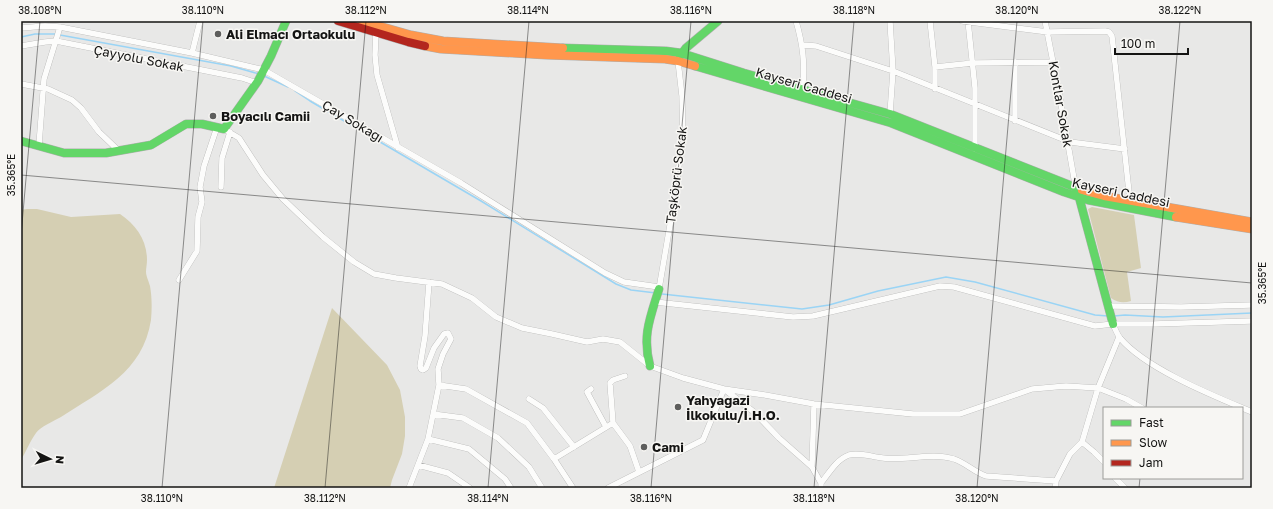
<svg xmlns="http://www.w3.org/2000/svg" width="1273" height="509" font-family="'Golos Text',sans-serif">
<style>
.green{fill:#d5cfb3}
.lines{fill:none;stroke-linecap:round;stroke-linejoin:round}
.stream{stroke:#9ad4f5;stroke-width:1.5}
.street-casing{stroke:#aeaead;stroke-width:6}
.fast-casing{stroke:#aeaead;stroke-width:9}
.slow-casing{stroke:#aeaead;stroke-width:9}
.jam-casing{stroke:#aeaead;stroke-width:9}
.street{stroke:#fcfcfb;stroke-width:5.5}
.fast{stroke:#63d668;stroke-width:8}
.slow{stroke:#ff974d;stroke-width:8}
.jam{stroke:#b3261e;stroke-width:8}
.ticks{fill:none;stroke:#141413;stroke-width:1;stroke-opacity:0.45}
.poi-dot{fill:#5e5e5d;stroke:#f7f6f3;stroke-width:1.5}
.labels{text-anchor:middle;stroke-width:3;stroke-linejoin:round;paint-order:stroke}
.poi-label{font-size:13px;font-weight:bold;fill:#141413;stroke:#f7f6f3;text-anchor:start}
.street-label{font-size:13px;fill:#141413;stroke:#f7f6f3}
.neatline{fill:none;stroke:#141413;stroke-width:1.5}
.ticks-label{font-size:10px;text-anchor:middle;fill:#141413}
</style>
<rect width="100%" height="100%" fill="#e8e8e7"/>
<path class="green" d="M 1092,207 L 1134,215 L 1141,268 L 1127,272 L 1131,301 C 1124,303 1118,303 1111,298 L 1088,209 Z
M 27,209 L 37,209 L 71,217 L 120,214 C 136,225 147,240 147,260 C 147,264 146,268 146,272 C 146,276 149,282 150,286 C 152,297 152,309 151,320 C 143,372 101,391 61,417 C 54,421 40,427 36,433 C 30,441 26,452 21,460 L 21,210 Z
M 332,308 L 387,365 L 400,390 L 405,417 L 405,436 L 402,454 L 392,480 L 390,488 L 274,488 Z"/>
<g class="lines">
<path class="stream" d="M 60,35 L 231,66 L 259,74
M 21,37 L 35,34 L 57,34
M 264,76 L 288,87
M 295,91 L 310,101 L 481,201 L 616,284 L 631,290 L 656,293
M 662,294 L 802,309 L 829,305 L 878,291 L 946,277 L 975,282 L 1095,315 L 1108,316
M 1114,316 L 1125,315 L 1163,317 L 1252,313"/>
<defs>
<path id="street" d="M 796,21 C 803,45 805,64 803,89
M 930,21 L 935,67 L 935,89
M 962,21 L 1048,32 L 1105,31 L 1109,32 L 1112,36 L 1130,201
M 968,21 L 975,88 L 975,149
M 1045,21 L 1060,98 L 1076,190
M 21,28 L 45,26 L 60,27 L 192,53 L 264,70 L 461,183 L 605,273 L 624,282 L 659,287
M 376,32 L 375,55 L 377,75 L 398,148
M 803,45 L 816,46 L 893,71 L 1070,142 L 1125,149
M 21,46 L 45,42 L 56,41 L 242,78 L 257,83
M 192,53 L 200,21
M 935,67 L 973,63 L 1053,62
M 21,84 L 48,89 L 72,100 L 81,108 L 99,132 L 119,151
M 890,114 L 893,71 L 890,21
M 1015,121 L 1015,62
M 224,129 L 239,138 L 263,175 L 283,199 L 323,237 L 354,262 L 374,274 L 396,278 L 442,284 L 472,298 L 496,317 L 522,328 L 552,334 L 587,342 L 603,339 L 620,342 L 650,366 L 683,378 L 724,389 L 765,395 L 814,404 L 913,414 L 960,414 L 1032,389 L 1066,386 L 1098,388 L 1126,399 L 1142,408
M 39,145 L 44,79 L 60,27
M 221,187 L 222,158 L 230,132
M 179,280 L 197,251 L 198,217 L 202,202 L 200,187 L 204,166 L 217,127
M 659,289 L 670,225 L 683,139 L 682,96 L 678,61
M 655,302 L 793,317 L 813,316 L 940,286 L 954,287 L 1095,326 L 1113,324 L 1153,324 L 1252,321
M 1108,306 L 1181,307 L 1252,305
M 1113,324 C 1115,329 1117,334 1120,338 C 1146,369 1214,396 1252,412
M 439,385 L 466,389 L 527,423 L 554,459 L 573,488
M 591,389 L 587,392 L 606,427
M 529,399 L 543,408 L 574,447
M 433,414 L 463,418 L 498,438 L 529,467 L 542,488
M 613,423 L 610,383 L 613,380 L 625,376
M 428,439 L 469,449 L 505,479 L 511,488
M 1082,442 L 1094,452 L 1104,462
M 554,459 L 613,423 L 630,446 L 639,472
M 418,465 L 448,473 L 470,488
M 812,467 L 814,404
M 1115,478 L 1125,488
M 821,483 C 829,473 837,459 849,455 C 860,452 872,457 883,458 C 906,461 931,452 954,459 C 966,463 974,472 986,476 L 1056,481
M 409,488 L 428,439 L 439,385 L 438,369 L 443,354 L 451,339 L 448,333 L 444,334 L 434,348 L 426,368 L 423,370 L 421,369 L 420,366 L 425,336 L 429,282
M 608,488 L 703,440 L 724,389 L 754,412 L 779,438 L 812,467 L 821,483 L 821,488
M 1055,488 L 1056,481 L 1070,454 L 1082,442 L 1098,388 L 1119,337"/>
<path id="fast" d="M 563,48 L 666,51 L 681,53 L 744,73 L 890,114 L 1082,190
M 680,56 L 686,48 L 718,21
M 695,66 L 891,123 L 1064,192 L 1088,200 L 1176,217
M 21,141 L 64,153 L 106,153 L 151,145 L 186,124 L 202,124 L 224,129 L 258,81 L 271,56 L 286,21
M 1079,197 L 1113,324
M 650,366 C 642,336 650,318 659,289"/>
<path id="slow" d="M 362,21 L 411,35 L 443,41 L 563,48
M 425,46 L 441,49 L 546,55 L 665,59 L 678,61 L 695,66
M 1082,190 L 1104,196 L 1252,222
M 1176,217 L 1252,229"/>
<path id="jam" d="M 338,21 L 408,42 L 425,46"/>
</defs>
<use href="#street" class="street-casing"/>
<use href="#fast" class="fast-casing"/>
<use href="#slow" class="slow-casing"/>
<use href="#jam" class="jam-casing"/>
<use href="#street" class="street"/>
<use href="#fast" class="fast"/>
<use href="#slow" class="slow"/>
<use href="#jam" class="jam"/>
</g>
<path class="ticks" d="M 21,175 L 1252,283M 21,235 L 40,21M 1146,408 L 1180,21M 162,488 L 203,21M 325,488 L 366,21M 488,488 L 529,21M 651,488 L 691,21M 814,488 L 854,21M 977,488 L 1017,21M 1139,488 L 1140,478"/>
<g class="poi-dot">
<circle cx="218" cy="34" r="4"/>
<circle cx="213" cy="116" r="4"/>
<circle cx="678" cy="407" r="4"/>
<circle cx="644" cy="447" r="4"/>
</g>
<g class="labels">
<g class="poi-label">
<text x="226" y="39">Ali Elmacı Ortaokulu</text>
<text x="221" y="121">Boyacılı Camii</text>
<text x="686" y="405">Yahyagazi<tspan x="686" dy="15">İlkokulu/İ.H.O.</tspan></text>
<text x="652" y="452">Cami</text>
</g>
<g class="street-label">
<text transform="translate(139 58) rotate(11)" y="5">Çayyolu Sokak</text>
<text transform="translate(804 85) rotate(16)" y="5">Kayseri Caddesi</text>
<text transform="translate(1061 104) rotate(80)" y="5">Kontlar Sokak</text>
<text transform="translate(353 121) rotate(31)" y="5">Çay Sokağı</text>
<text transform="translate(676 175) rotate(-83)" y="5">Taşköprü Sokak</text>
<text transform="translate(1121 192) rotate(12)" y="5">Kayseri Caddesi</text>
</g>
</g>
<rect width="1273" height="509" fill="none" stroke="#f7f6f3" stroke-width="44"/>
<rect x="1103" y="407" width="140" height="72" fill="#f7f6f3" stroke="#9c9c99"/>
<rect x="1111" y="420" width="20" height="6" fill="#63d668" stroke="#9c9c99"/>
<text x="1139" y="427" font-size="12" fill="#141413">Fast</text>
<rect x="1111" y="440" width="20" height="6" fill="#ff974d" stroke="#9c9c99"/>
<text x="1139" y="447" font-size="12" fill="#141413">Slow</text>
<rect x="1111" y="460" width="20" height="6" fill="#b3261e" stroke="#9c9c99"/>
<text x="1139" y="467" font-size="12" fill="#141413">Jam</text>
<g transform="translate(50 459) rotate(95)" stroke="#f7f6f3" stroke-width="3" paint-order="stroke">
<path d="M0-3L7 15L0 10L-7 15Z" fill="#141413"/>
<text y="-6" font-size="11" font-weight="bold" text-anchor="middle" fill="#141413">N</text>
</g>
<path d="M1115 48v6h73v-6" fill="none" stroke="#141413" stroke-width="2"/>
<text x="1121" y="48" font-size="12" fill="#141413" stroke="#f7f6f3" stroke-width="3" paint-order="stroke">100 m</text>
<rect x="22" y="22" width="1229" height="465" class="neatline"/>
<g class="ticks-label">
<text x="40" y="14">38.108°N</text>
<text x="203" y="14">38.110°N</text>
<text x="366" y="14">38.112°N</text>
<text x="528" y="14">38.114°N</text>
<text x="691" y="14">38.116°N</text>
<text x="854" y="14">38.118°N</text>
<text x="1017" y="14">38.120°N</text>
<text x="1180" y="14">38.122°N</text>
<text transform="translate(11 175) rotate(-90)" y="4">35.365°E</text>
<text transform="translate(1262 283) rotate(-90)" y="4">35.365°E</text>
<text x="162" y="502">38.110°N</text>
<text x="325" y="502">38.112°N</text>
<text x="488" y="502">38.114°N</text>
<text x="651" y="502">38.116°N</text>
<text x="814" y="502">38.118°N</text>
<text x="977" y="502">38.120°N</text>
</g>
</svg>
